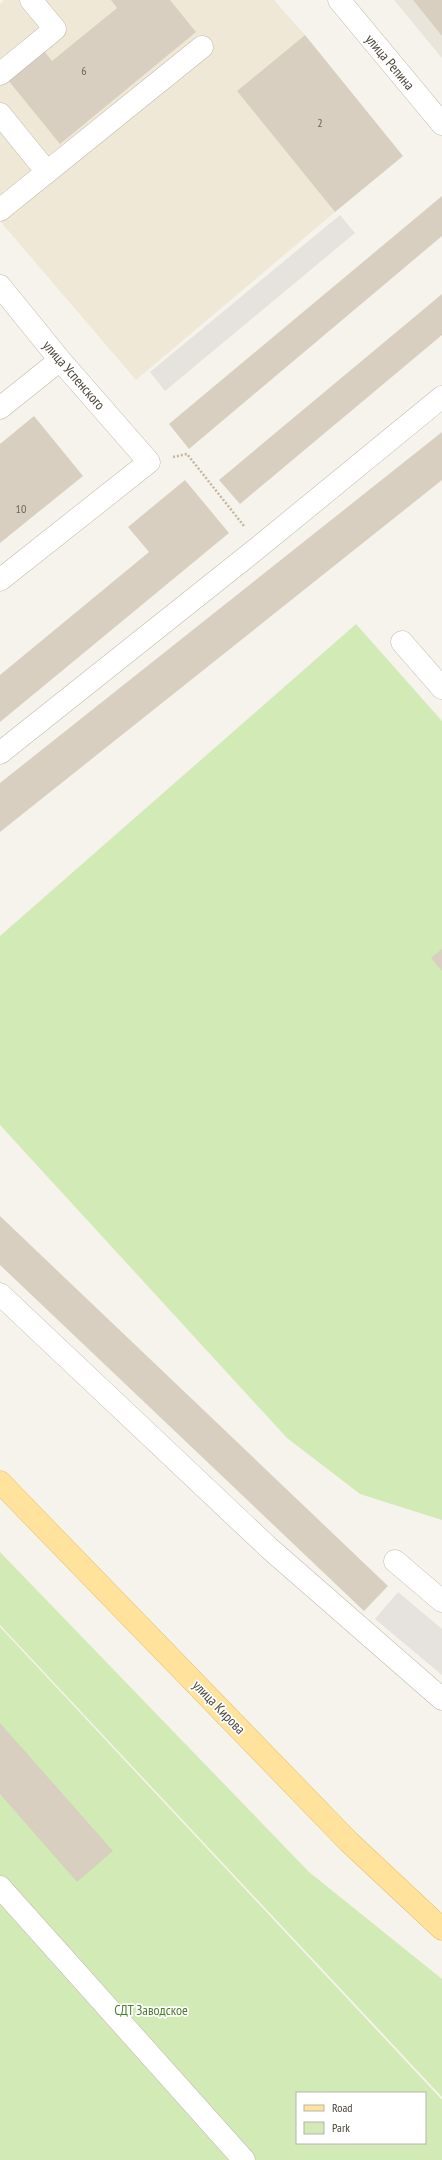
<svg xmlns="http://www.w3.org/2000/svg" width="442" height="2160" font-family="'PT Sans Narrow',sans-serif">
<style>
.residential{fill:#eae5da}
.industrial{fill:#e6e2dd}
.education{fill:#efe8d6}
.green{fill:#d2eab5;fill-rule:evenodd}
.building{fill:#d8cfc1}
.lines{fill:none;stroke-linecap:round;stroke-linejoin:round}
.minor-casing{stroke:#c2bbae;stroke-width:23}
.major-casing{stroke:#e6c16a;stroke-width:23}
.path{stroke:#c4b79f;stroke-width:2.5;stroke-dasharray:2 2;stroke-linecap:butt}
.minor{stroke:#fff;stroke-width:22}
.major{stroke:#ffe39c;stroke-width:22}
.labels{text-anchor:middle;stroke-width:3.5;stroke-linejoin:round;paint-order:stroke}
.number-label{font-size:12px;fill:#6e675b}
.street-label{font-size:14px;fill:#4b4439;stroke:#fff}
.park-label{font-size:14px;fill:#4a7f2a;stroke:#fff}
</style>
<rect width="100%" height="100%" fill="#f6f3ec"/>
<path class="residential" d="M 394,0 L 442,0 L 442,58 Z"/>
<path class="industrial" d="M 340,215 L 355,233 L 165,391 L 150,372 Z
M 398,1592 L 442,1629 L 442,1675 L 375,1619 Z"/>
<path class="education" d="M 4,0 L 274,0 L 305,35 L 237,91 L 335,212 L 136,380 L 0,221 L 0,4 Z"/>
<path class="green" d="M 356,624 L 442,721 L 442,1520 L 360,1494 L 287,1438 L 0,1125 L 0,936 Z
M 0,1552 L 309,1872 L 442,1979 L 442,2097 L 0,1625 Z
M 0,1627 L 442,2100 L 442,2160 L 0,2160 ZM 297,2093 L 425,2093 L 425,2143 L 297,2143 Z"/>
<path class="building" d="M 111,0 L 170,0 L 196,32 L 60,144 L 8,80 L 44,51 L 52,61 L 117,8 Z
M 413,0 L 442,0 L 442,36 Z
M 305,35 L 403,156 L 335,212 L 237,91 Z
M 442,196 L 442,236 L 189,449 L 169,424 Z
M 442,294 L 442,335 L 240,504 L 219,480 Z
M 34,416 L 83,476 L 0,543 L 0,444 Z
M 442,432 L 442,480 L 0,832 L 0,783 Z
M 185,480 L 229,533 L 0,722 L 0,675 L 149,552 L 128,527 Z
M 442,949 L 442,971 L 431,958 Z
M 0,1216 L 388,1586 L 364,1611 L 0,1265 Z
M 0,1723 L 113,1851 L 77,1882 L 0,1794 Z"/>
<g class="lines">
<defs>
<path id="minor" d="M 339,0 L 442,124
M 0,74 L 55,29 L 31,0
M 0,114 L 47,172
M 0,210 L 202,47
M 0,286 L 60,360 L 149,462 L 0,580
M 0,408 L 60,360
M 402,642 L 442,688
M 0,753 L 260,546 L 442,397
M 0,1294 L 269,1548 L 442,1699
M 395,1561 L 442,1601
M 0,1887 L 244,2160"/>
<path id="major" d="M 0,1482 L 349,1842 L 442,1929"/>
</defs>
<use href="#minor" class="minor-casing"/>
<use href="#major" class="major-casing"/>
<path class="path" d="M 173,457 L 187,454 L 244,526"/>
<use href="#minor" class="minor"/>
<use href="#major" class="major"/>
</g>
<g class="labels">
<g class="number-label">
<text x="84" y="75">6</text>
<text x="320" y="127">2</text>
<text x="21" y="513">10</text>
</g>
<g class="street-label">
<text transform="translate(390 62) rotate(50)" y="5">улица Репина</text>
<text transform="translate(74 375) rotate(49)" y="5">улица Успенского</text>
<text transform="translate(219 1707) rotate(46)" y="5">улица Кирова</text>
</g>
<g class="park-label">
<text x="151" y="2015">СДТ Заводское</text>
</g>
</g>
<rect x="296" y="2092" width="130" height="52" fill="#ffffff" stroke="#b7b4b0"/>
<rect x="304" y="2105" width="20" height="6" fill="#ffe39c" stroke="#b7b4b0"/>
<text x="332" y="2112" font-size="12" fill="#4b4439">Road</text>
<rect x="304" y="2122" width="20" height="12" fill="#d2eab5" stroke="#b7b4b0"/>
<text x="332" y="2132" font-size="12" fill="#4b4439">Park</text>
</svg>
